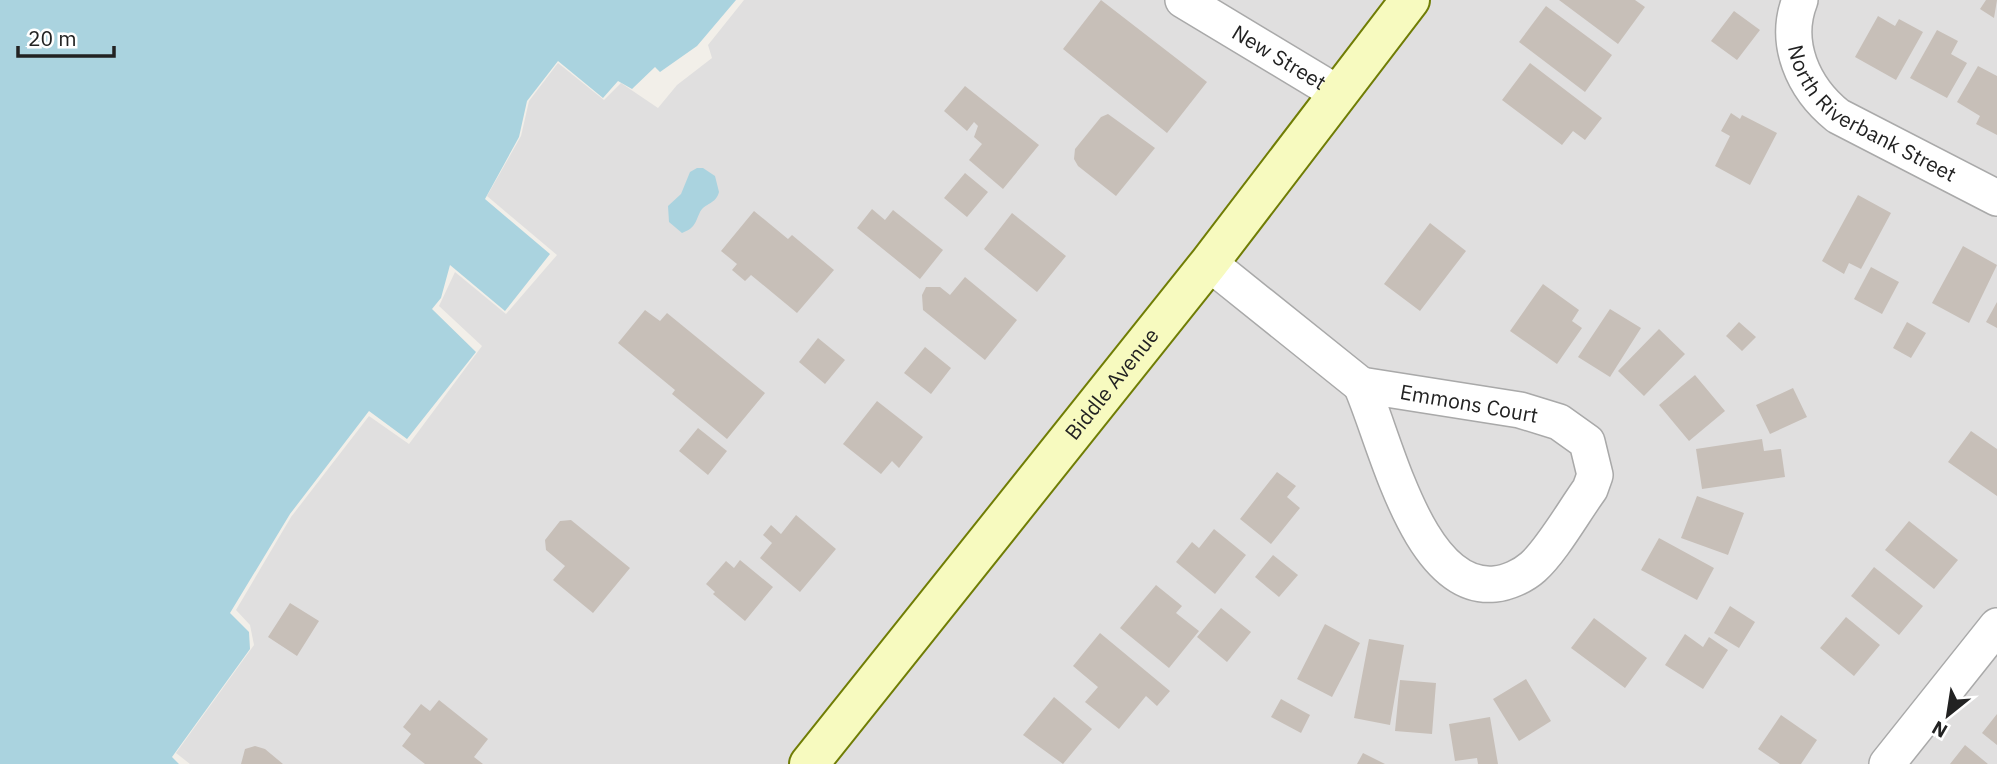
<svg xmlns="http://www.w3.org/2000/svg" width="1997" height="764" font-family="'IBM Plex Sans',sans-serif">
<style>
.residential{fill:#e0dfdf}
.water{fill:#aad3df}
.building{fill:#c7bfb8}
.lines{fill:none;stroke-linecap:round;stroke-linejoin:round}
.minor-casing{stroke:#a9a9a9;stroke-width:38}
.secondary-casing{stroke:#707d05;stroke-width:42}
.minor{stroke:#fff;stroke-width:35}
.secondary{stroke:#f7fabf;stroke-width:38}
.labels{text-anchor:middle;stroke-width:6;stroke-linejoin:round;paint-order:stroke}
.street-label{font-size:21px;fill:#222;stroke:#fff}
</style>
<rect width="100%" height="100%" fill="#f2efe9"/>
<path class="residential" d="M 744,0 L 1997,0 L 1997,764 L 190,764 L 176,753 L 254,645 L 250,625 L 236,610 L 291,517 L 369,416 L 409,444 L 482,346 L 439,306 L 455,272 L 506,314 L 557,255 L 487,196 L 521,136 L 529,101 L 558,63 L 604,100 L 621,83 L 658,108 L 677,85 L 712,58 L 708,45 Z"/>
<path class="water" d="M 0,0 L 736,0 L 697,46 L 660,72 L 655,67 L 632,89 L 618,81 L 603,98 L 558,61 L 527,101 L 519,137 L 485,199 L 550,254 L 505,311 L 450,265 L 441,298 L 432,309 L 476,352 L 407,439 L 369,411 L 290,514 L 230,613 L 249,632 L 250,649 L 172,757 L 179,764 L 0,764 Z
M 697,168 L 703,168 L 715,176 L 719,192 C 716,204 705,203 700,212 C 695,223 695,228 682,233 L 669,222 L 668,206 L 681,194 L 690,172 Z"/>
<path class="building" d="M 1101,0 L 1207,82 L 1167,133 L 1063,49 Z
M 1559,0 L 1635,0 L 1645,7 L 1618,44 Z
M 1986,0 L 1997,0 L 1994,18 L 1980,9 Z
M 1546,6 L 1612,55 L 1585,92 L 1519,42 Z
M 1734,11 L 1760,30 L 1737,60 L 1711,41 Z
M 1878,16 L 1895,26 L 1899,19 L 1923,32 L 1896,80 L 1855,57 Z
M 1937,30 L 1958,41 L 1951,54 L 1967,63 L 1947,98 L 1910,78 Z
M 1530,63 L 1602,118 L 1585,140 L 1573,131 L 1562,145 L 1502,100 Z
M 1978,66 L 1997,76 L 1997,135 L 1976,124 L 1980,116 L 1957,102 Z
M 965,86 L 1039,145 L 1003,189 L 969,160 L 982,144 L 974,137 L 978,126 L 974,122 L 967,131 L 944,111 Z
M 1731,113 L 1740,119 L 1742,115 L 1777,133 L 1750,185 L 1715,166 L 1730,136 L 1721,131 Z
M 1108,114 L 1155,148 L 1116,196 L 1078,166 L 1074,159 L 1075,149 L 1101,117 Z
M 965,173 L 988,192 L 967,217 L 944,198 Z
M 1858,195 L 1891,213 L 1861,269 L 1849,263 L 1844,274 L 1822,261 Z
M 872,209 L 885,220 L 893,210 L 943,250 L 920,279 L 857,228 Z
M 754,211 L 788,239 L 792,235 L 834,270 L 797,313 L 751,275 L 745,281 L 732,270 L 737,264 L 721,251 Z
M 1012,213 L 1066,256 L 1037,292 L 984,249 Z
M 1430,223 L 1466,251 L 1420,311 L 1384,284 Z
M 1963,246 L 1997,265 L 1969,323 L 1932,303 Z
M 1871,267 L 1899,282 L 1882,314 L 1854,299 Z
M 965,277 L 1017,320 L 985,360 L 923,310 L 922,295 L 926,287 L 940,287 L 950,295 Z
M 1543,284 L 1579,310 L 1572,321 L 1582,328 L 1557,364 L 1510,331 Z
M 1997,302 L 1997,328 L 1986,322 Z
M 1610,309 L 1641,328 L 1610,377 L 1578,357 Z
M 645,310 L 660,321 L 667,313 L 765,393 L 727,439 L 672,394 L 675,390 L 618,343 Z
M 1739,322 L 1756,337 L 1742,351 L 1726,336 Z
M 1907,322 L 1926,333 L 1911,358 L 1893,348 Z
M 1659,329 L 1685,354 L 1644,396 L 1618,371 Z
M 818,338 L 845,360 L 825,384 L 799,362 Z
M 925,347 L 951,368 L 931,394 L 904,373 Z
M 1695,375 L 1725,411 L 1689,441 L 1659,405 Z
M 1793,388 L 1807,417 L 1770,434 L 1756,405 Z
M 877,401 L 923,437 L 899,468 L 892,461 L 881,474 L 843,444 Z
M 698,428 L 727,451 L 708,475 L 679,451 Z
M 1971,431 L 1997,449 L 1997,496 L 1948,462 Z
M 1762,439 L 1764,451 L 1781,449 L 1785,477 L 1702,489 L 1696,449 Z
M 1277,472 L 1296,486 L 1287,497 L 1300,508 L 1271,544 L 1240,519 Z
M 1697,496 L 1744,513 L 1728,555 L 1681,538 Z
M 796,515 L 836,549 L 800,592 L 760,558 L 772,543 L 763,535 L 771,525 L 781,534 Z
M 571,520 L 630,568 L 593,613 L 553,580 L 565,566 L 546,550 L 545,540 L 560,521 Z
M 1909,521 L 1958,560 L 1934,589 L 1885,550 Z
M 1214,529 L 1246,555 L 1215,594 L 1176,562 L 1192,542 L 1199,548 Z
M 1659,538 L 1714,568 L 1697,600 L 1641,570 Z
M 1273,555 L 1298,575 L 1279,597 L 1255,577 Z
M 740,560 L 773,587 L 745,621 L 713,594 L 715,592 L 706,584 L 726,561 L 734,568 Z
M 1874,567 L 1923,606 L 1899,635 L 1851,596 Z
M 1156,585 L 1182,606 L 1176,613 L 1199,631 L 1169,668 L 1120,628 Z
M 290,603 L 319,621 L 297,656 L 268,637 Z
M 1730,606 L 1755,622 L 1739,648 L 1714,633 Z
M 1221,608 L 1251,632 L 1227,662 L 1197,637 Z
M 1846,617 L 1880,645 L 1854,676 L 1820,648 Z
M 1594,618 L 1647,658 L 1625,688 L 1571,648 Z
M 1325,624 L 1360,643 L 1332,697 L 1297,679 Z
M 1100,633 L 1170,691 L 1157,706 L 1146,696 L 1119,729 L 1085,702 L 1098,687 L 1073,666 Z
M 1685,634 L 1703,647 L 1709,637 L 1728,650 L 1703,689 L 1665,665 Z
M 1369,639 L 1404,645 L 1390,725 L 1354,718 Z
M 1526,679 L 1551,721 L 1519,741 L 1493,699 Z
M 1400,680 L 1436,683 L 1432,734 L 1395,731 Z
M 1054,697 L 1092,729 L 1063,764 L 1023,735 Z
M 1281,699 L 1310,715 L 1301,733 L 1271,717 Z
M 439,700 L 488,739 L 474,757 L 483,764 L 425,764 L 402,746 L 411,734 L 403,727 L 421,704 L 430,711 Z
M 1997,714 L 1997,745 L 1982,733 Z
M 1781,715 L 1817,740 L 1801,764 L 1780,764 L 1758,749 Z
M 1490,717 L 1498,764 L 1478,764 L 1477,758 L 1455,761 L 1449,724 Z
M 1965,745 L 1988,764 L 1950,764 Z
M 255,746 L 265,749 L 283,764 L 241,764 L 245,749 Z
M 1363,753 L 1385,764 L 1357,764 Z"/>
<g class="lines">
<defs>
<g id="minor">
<path id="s1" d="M 1183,0 L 1339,94"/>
<path id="s2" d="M 1800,0 C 1783,43 1803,88 1838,116 L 1997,198"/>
<path d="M 1209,263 L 1361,385"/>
<path d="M 1361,385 L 1520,410 L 1559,422 L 1587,442 L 1595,475 L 1590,489 C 1574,511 1552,550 1533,567 C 1523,576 1507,583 1495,584 C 1418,592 1386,441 1361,385 Z"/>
<path d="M 1887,764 L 1997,626"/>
</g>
<g id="secondary">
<path id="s3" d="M 809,764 L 1209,263 L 1410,0"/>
</g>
</defs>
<use href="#minor" class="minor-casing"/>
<use href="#secondary" class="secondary-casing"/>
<use href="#minor" class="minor"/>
<use href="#secondary" class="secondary"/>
</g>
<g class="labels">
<g class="street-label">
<text dy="7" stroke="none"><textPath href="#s1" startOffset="112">New Street</textPath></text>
<text dy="7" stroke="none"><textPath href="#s2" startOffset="154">North Riverbank Street</textPath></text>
<text dy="7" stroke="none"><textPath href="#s3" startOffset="486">Biddle Avenue</textPath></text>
<text transform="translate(1469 404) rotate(10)" y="7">Emmons Court</text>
</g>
</g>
<g transform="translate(1948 715) rotate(210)" stroke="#ffffff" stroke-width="5" paint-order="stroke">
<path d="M0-5L12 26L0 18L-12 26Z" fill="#222222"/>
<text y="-10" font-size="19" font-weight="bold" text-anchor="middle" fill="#222222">N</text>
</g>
<path d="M18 46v10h96v-10" fill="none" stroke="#222222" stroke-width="3.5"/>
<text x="28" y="46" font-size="21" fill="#222222" stroke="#ffffff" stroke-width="5" paint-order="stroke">20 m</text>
</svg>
